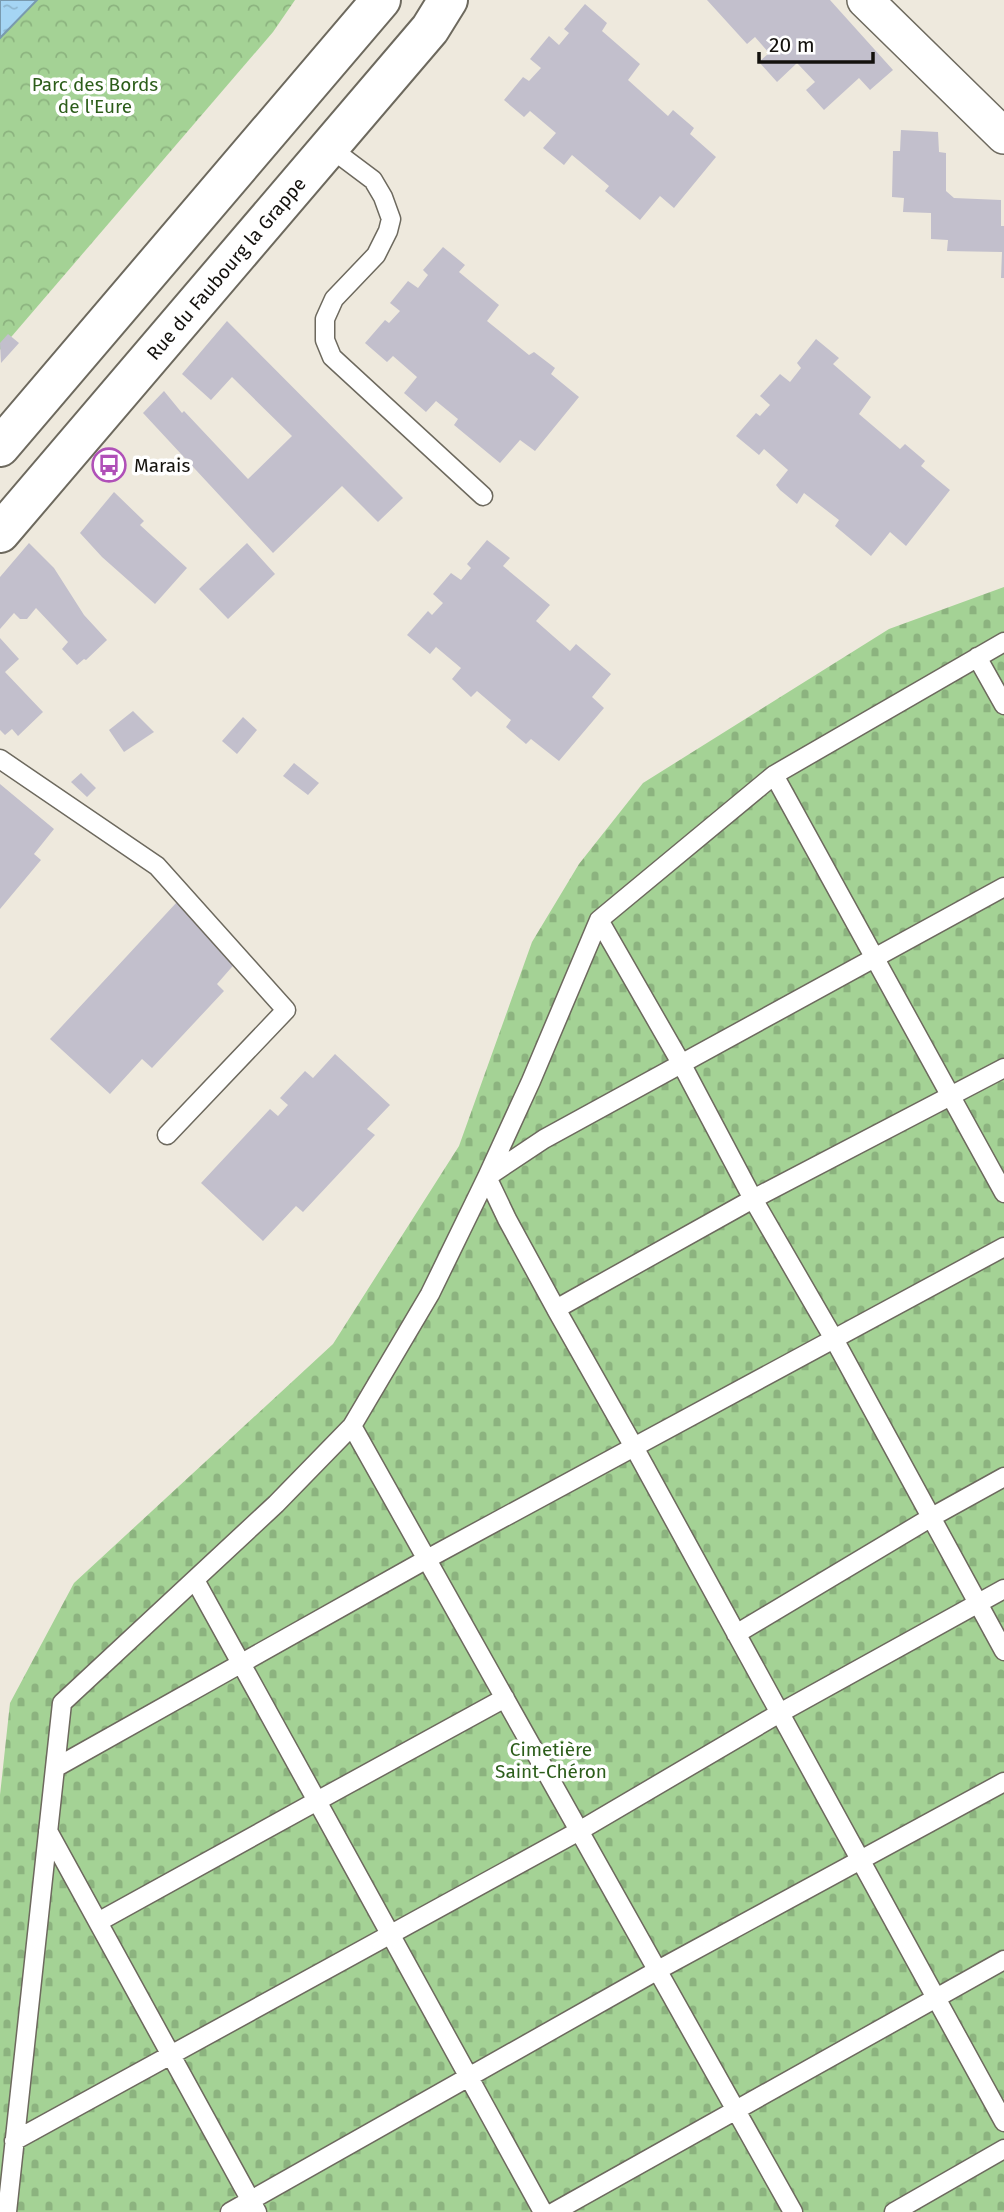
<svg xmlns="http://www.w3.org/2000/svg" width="1004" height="2212" font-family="'Fira Sans',sans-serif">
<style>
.cemetery{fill:url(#cemetery-stones)}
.park{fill:url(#park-crowns)}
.water{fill:url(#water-ripples);stroke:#799aaf;stroke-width:2}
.building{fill:#c2bfcc}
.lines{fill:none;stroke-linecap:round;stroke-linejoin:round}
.lane-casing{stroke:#6d695e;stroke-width:21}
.street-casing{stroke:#6d695e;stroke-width:38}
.secondary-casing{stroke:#6d695e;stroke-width:42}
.lane{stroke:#fff;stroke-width:18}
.street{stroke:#fff;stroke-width:35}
.secondary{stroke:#fff;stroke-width:38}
.labels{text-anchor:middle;stroke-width:7;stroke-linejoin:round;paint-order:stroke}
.park-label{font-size:19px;fill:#2c5d1a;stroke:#fff}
.street-label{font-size:19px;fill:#13110d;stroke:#fff}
.poi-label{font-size:19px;fill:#13110d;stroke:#fff;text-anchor:start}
</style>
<defs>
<pattern id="cemetery-stones" width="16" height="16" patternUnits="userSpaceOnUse" patternTransform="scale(1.75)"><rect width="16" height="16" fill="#a4d295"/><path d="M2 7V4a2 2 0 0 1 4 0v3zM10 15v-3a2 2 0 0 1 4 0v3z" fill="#8cb37f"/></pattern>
<pattern id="park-crowns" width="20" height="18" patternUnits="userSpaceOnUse" patternTransform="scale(1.75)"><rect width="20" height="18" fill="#a4d295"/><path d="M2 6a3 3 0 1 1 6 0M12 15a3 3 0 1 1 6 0" fill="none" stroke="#8cb37f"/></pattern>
<pattern id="water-ripples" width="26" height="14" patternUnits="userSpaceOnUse" patternTransform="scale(1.75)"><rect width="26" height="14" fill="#a5d5f4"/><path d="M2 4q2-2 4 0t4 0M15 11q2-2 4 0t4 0" fill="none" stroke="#8db6d0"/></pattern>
</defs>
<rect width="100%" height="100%" fill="#eee9dd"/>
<path class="cemetery" d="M 1004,587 L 1004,2212 L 0,2212 L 0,1795 L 10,1703 L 74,1583 L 333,1344 L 459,1146 L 532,942 L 579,864 L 643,783 L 889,629 Z"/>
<path class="park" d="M 0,0 L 295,0 L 273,32 L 0,350 Z"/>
<path class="water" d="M 0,0 L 37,0 L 0,38 Z"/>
<path class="building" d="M 707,0 L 830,0 L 893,70 L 870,90 L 859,78 L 824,110 L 806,90 L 815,82 L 797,63 L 777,82 L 759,62 L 769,53 L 755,37 L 747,44 Z
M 585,4 L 607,23 L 602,31 L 640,64 L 628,80 L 668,116 L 673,110 L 694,128 L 690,134 L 716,157 L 674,208 L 660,196 L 640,220 L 605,191 L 609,186 L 572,155 L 564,165 L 543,148 L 556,133 L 530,111 L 524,117 L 504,100 L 523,77 L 529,81 L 541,68 L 530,59 L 549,36 L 559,45 L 569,33 L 564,29 Z
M 901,130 L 938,132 L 939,152 L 946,153 L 946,191 L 954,198 L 1001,200 L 1001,226 L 1004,226 L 1004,278 L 1001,278 L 1002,252 L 947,251 L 948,240 L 931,239 L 931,213 L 903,212 L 904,198 L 892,197 L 893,151 L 900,151 Z
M 443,247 L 465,265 L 459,272 L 499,305 L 487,321 L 529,355 L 534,352 L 555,368 L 551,374 L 579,397 L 535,451 L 520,440 L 500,463 L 454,425 L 458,419 L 436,401 L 426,412 L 404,393 L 417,377 L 393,356 L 387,362 L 365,343 L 385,320 L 389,323 L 400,311 L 390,303 L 408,281 L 418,288 L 428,275 L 423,270 Z
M 227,321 L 403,498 L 378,522 L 342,486 L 273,553 L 143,413 L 164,391 L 182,413 L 184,411 L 248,479 L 292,436 L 232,377 L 211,400 L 182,374 Z
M 8,334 L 19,343 L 1,363 L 0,343 Z
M 816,339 L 839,358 L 833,364 L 871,397 L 859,414 L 900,449 L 905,444 L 925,461 L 921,466 L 950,490 L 906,546 L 890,532 L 871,556 L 835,526 L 839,520 L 804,493 L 797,504 L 780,490 L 776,485 L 788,470 L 764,449 L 759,455 L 736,436 L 756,413 L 760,416 L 770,405 L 760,396 L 780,374 L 790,382 L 801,368 L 797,363 Z
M 113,456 L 119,461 L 103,477 L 98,472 Z
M 114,492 L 144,521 L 140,525 L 187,568 L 155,604 L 102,557 L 80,533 Z
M 487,540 L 510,558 L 503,566 L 550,605 L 536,621 L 570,651 L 576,644 L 611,674 L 592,697 L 604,708 L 559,761 L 531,739 L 526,744 L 506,727 L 511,720 L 477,691 L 471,697 L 452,679 L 461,668 L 436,647 L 430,654 L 407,635 L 428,611 L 432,615 L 443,603 L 433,594 L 451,573 L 461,580 L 471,568 L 467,564 Z
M 29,543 L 54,568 L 84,615 L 107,640 L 86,660 L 84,659 L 77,665 L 62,649 L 68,642 L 36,608 L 27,619 L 20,619 L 14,613 L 0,629 L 0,577 Z
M 247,543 L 275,574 L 228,619 L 199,589 Z
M 0,638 L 19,659 L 5,672 L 43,712 L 18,736 L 12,729 L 5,735 L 0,730 Z
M 133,711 L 154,732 L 124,752 L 109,730 Z
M 243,717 L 257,730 L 237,754 L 222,741 Z
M 294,763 L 319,783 L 308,795 L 283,776 Z
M 81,773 L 96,788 L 87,797 L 71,782 Z
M 0,784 L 54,829 L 34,854 L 41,860 L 0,909 Z
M 177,902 L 238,960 L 217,984 L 224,991 L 152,1068 L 142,1059 L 110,1094 L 50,1039 Z
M 335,1054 L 390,1105 L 367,1129 L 375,1135 L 303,1212 L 296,1206 L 263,1241 L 201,1183 L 270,1109 L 278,1116 L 288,1105 L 280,1098 L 305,1071 L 313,1078 Z"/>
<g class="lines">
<defs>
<path id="lane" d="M 329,147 L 373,180 L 383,197 L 391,219 L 388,231 L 376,255 L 334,299 L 325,319 L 325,340 L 332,357 L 483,496
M 977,657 L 1004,705
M 0,759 L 157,866 L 286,1010 L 167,1135
M 774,775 L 1004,1193
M 599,920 L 681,1063 L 753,1199 L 834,1339 L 1004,1651
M 1004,1068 L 753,1199 L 556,1309 L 634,1447 L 1004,1247
M 556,1309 L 507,1219 L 487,1177 L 544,1139 L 1004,887
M 352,1426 L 793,2212
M 195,1580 L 317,1801 L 505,1698
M 736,1634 L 930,1518 L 1004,1477
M 55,1768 L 427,1559 L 634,1447 C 756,1673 881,1897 1004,2122
M 48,1831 L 257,2212
M 98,1922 L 317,1801 L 543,2212
M 14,2141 L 579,1831 L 778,1714 L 1004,1589
M 7,2212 L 62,1703 L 276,1504 L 352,1426 L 430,1294 L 487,1177 L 531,1081 L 599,920 L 774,775 L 1004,642
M 230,2212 L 658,1970 L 1004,1782
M 554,2212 L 1004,1960
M 894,2212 L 1004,2149"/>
<path id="street" d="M 865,0 L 1004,136"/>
<g id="secondary">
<path d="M 0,447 L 381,0"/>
<path id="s1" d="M 0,533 L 430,29 L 448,0"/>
</g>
</defs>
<use href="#lane" class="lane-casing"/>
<use href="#street" class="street-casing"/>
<use href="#secondary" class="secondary-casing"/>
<use href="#lane" class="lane"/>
<use href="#street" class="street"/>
<use href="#secondary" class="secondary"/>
</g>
<defs>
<symbol id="bus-ring" viewBox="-11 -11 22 22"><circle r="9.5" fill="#fff" stroke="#b050b8" stroke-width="1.5"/><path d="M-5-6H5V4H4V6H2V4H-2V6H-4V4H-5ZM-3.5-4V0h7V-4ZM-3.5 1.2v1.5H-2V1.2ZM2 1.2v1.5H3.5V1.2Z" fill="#b050b8"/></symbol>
</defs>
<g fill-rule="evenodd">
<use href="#bus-ring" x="90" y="446" width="38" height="38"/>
</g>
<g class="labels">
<g class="park-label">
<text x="95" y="91">Parc des Bords<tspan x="95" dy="22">de l'Eure</tspan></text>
<text x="551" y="1756">Cimetière<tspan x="551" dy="22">Saint-Chéron</tspan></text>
</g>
<g class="street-label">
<text dy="7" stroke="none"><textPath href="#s1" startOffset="348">Rue du Faubourg la Grappe</textPath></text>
</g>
<g class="poi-label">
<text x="134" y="472">Marais</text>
</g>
</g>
<path d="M759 52v10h114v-10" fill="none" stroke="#13110d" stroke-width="3.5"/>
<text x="769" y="52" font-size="21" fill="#13110d" stroke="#ffffff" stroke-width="5" paint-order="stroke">20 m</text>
</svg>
